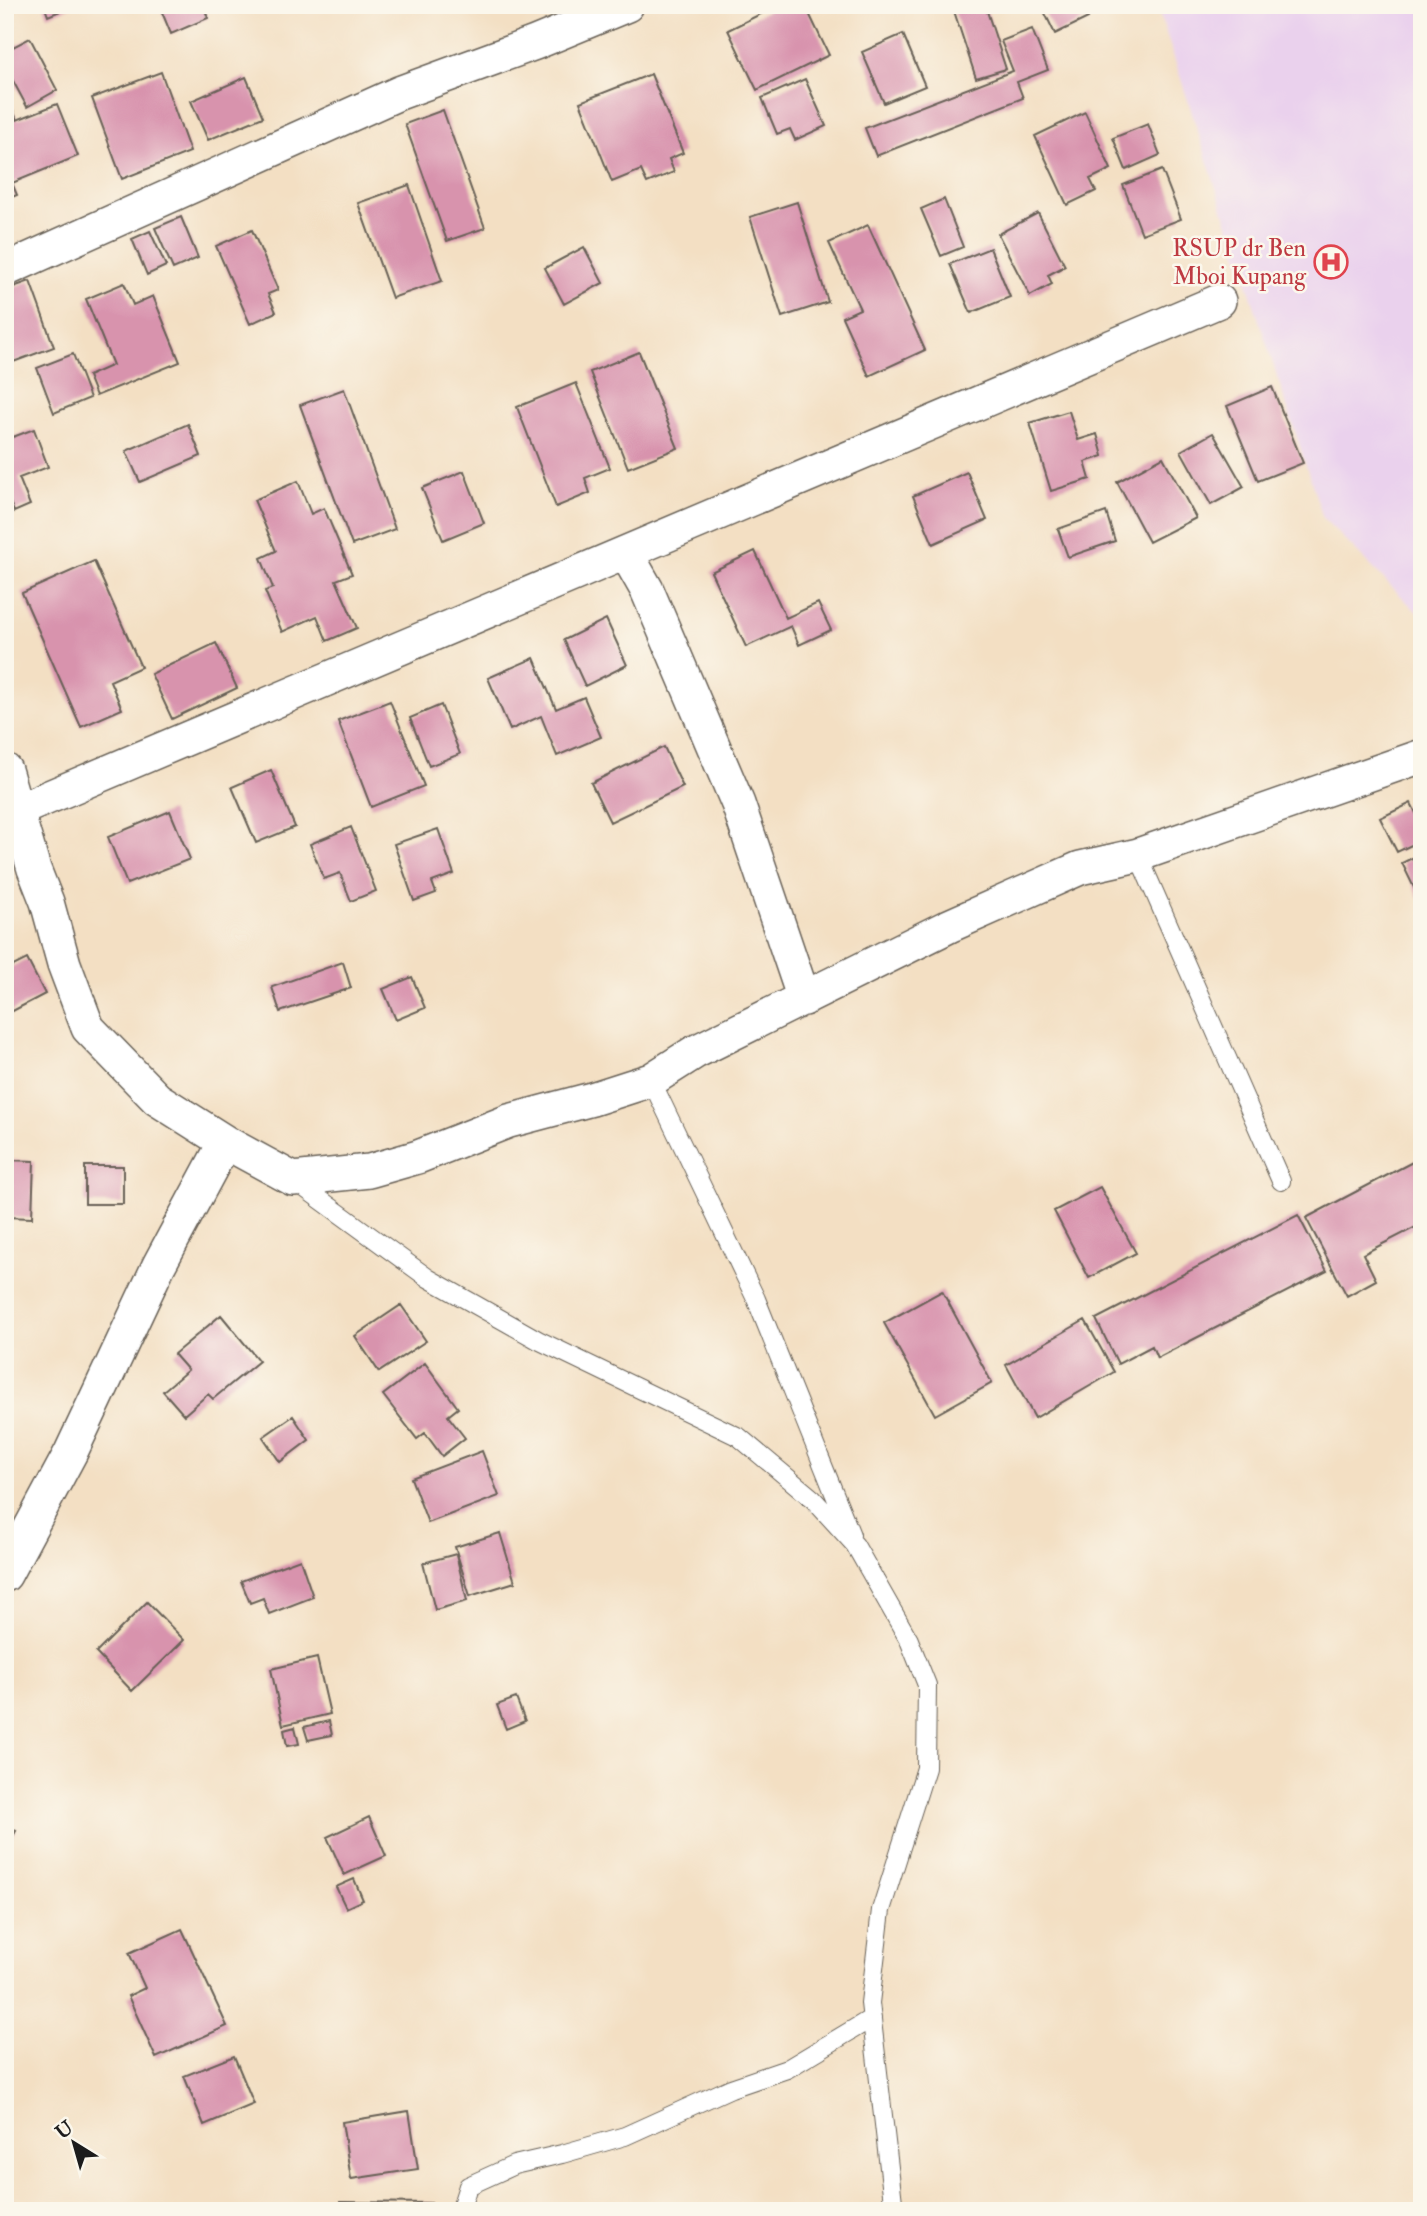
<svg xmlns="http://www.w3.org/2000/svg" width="1427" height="2216" font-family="'IM FELL Double Pica',serif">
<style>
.built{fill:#ead1ed}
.building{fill:#d893ad}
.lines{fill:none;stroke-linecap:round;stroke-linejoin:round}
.lane-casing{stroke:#676056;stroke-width:20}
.street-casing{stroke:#676056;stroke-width:36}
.lane{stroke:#fff;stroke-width:18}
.street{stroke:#fff;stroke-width:33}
.labels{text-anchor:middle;stroke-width:5;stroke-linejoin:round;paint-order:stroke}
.health-label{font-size:24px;fill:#be3a42;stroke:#fbf7ec;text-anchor:end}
</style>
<rect width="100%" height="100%" fill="#fbf7ec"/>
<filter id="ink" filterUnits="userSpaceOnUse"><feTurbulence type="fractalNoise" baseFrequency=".0143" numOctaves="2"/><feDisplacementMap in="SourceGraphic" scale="14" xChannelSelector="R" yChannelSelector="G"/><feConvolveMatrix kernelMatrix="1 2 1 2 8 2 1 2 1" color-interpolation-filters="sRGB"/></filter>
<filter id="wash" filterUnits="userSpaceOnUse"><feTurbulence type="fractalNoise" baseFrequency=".00686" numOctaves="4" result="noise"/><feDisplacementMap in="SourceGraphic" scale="28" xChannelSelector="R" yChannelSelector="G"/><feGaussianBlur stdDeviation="1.57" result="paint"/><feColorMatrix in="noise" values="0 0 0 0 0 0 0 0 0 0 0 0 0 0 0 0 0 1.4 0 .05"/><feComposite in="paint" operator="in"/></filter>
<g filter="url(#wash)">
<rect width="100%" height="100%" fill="#f3dfc3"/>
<path class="built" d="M 1157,5 L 1422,5 L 1422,617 L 1323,518 Z"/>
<g id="blocks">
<path class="building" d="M 44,5 L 75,5 L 48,16 Z
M 159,5 L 203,5 L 208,18 L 171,34 Z
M 779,5 L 805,5 L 829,55 L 757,90 L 728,30 Z
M 952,5 L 985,5 L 1006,69 L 976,78 Z
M 1041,5 L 1082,5 L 1088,18 L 1055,34 Z
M 1032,29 L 1048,70 L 1017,82 L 1023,98 L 876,156 L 865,128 L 1013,71 L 1001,41 Z
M 903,34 L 925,86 L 884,103 L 862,52 Z
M 30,38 L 57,90 L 27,107 L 5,66 L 5,51 Z
M 161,72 L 190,152 L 122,179 L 92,98 Z
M 651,74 L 683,153 L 669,159 L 674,172 L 647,183 L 641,170 L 612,182 L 580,102 Z
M 246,77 L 263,117 L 208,140 L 191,101 Z
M 805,79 L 826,126 L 795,140 L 790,129 L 777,134 L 762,98 Z
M 5,91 L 17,120 L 57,104 L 78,156 L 12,183 L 17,195 L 5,200 Z
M 443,110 L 485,228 L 447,241 L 405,124 Z
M 1085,112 L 1111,169 L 1090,179 L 1096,191 L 1067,205 L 1035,136 Z
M 1148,124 L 1160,155 L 1126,170 L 1113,138 Z
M 1162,170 L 1181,219 L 1142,234 L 1123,185 Z
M 409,185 L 442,281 L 392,298 L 358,203 Z
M 944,199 L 963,247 L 941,256 L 921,209 Z
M 797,202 L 828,302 L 782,317 L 750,217 Z
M 1038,213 L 1065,266 L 1048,275 L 1052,284 L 1030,296 L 998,234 Z
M 181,217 L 198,258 L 173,269 L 155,228 Z
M 868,225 L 925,350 L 869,376 L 842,317 L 860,309 L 829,243 Z
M 252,230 L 278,290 L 268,294 L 276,312 L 250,324 L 216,246 Z
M 150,231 L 166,266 L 147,275 L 132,239 Z
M 584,247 L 603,283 L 564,304 L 545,268 Z
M 990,248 L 1010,297 L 971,313 L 950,264 Z
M 30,281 L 54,347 L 5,365 L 5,290 Z
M 124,283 L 133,305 L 153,296 L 180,362 L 96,396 L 88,376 L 113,365 L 86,299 Z
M 639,352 L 678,448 L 628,468 L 590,372 Z
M 73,354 L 90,398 L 54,413 L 37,368 Z
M 576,383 L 610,468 L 585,478 L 590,493 L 556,507 L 517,407 Z
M 1272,387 L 1303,463 L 1258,481 L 1227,406 Z
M 344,389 L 395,529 L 352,545 L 300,405 Z
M 1069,411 L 1078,440 L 1097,434 L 1103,456 L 1085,462 L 1090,479 L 1051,491 L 1030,423 Z
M 188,424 L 201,456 L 140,482 L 126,451 Z
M 34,429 L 48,467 L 19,478 L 30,505 L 14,512 L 5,491 L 5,440 Z
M 1213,433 L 1244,487 L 1211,505 L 1181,451 Z
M 1163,457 L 1196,518 L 1149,542 L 1117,482 Z
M 464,471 L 484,523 L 443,540 L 422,488 Z
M 967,472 L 987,520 L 933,544 L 913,496 Z
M 298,481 L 311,514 L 324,508 L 352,574 L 336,580 L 357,628 L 327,641 L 317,616 L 282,632 L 265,591 L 273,588 L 261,558 L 276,551 L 254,500 Z
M 1106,512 L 1115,541 L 1068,557 L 1058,529 Z
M 755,551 L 786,618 L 818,603 L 831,630 L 799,645 L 791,626 L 746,647 L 711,572 Z
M 94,561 L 141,667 L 110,681 L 122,709 L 81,727 L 22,593 Z
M 606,619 L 627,665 L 585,686 L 564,640 Z
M 216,643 L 237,688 L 172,719 L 151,674 Z
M 534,658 L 556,709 L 584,697 L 601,737 L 557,756 L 541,716 L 510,730 L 488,678 Z
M 390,701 L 424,786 L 371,807 L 338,721 Z
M 441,705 L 460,754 L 429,766 L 410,718 Z
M 664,747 L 683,787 L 610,822 L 591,783 Z
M 271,770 L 295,827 L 256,843 L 232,787 Z
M 1411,803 L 1422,825 L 1422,840 L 1397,852 L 1380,818 Z
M 170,811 L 190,859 L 127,884 L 108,837 Z
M 351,827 L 376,891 L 351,901 L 340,873 L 324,879 L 310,844 Z
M 438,829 L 454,874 L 432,882 L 436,893 L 414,901 L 394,844 Z
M 1422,853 L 1422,899 L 1420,900 L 1402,863 Z
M 27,959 L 45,994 L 5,1015 L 5,970 Z
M 343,962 L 351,988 L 280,1012 L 272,987 Z
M 412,977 L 425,1008 L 396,1020 L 383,989 Z
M 1422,1157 L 1422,1224 L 1363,1254 L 1376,1280 L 1347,1296 L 1306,1218 Z
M 5,1160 L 34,1161 L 32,1218 L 5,1217 Z
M 85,1166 L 123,1166 L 123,1204 L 85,1204 Z
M 1100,1187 L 1136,1253 L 1089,1278 L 1054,1211 Z
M 1298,1215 L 1327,1271 L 1157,1358 L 1152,1346 L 1118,1364 L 1096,1319 Z
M 942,1291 L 992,1383 L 935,1415 L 884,1323 Z
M 401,1305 L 426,1341 L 379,1372 L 355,1336 Z
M 221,1315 L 259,1361 L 213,1399 L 208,1394 L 184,1415 L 163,1391 L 188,1370 L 174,1354 Z
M 1085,1320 L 1114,1372 L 1035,1418 L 1006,1365 Z
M 425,1363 L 458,1408 L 448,1416 L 465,1438 L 442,1456 L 425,1433 L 417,1439 L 383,1395 Z
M 293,1416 L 309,1440 L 280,1462 L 263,1437 Z
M 482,1451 L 499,1496 L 428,1523 L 411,1478 Z
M 500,1533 L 515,1582 L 470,1596 L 455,1547 Z
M 456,1554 L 467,1601 L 435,1610 L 423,1563 Z
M 300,1559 L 313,1597 L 269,1614 L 263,1598 L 250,1603 L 241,1581 Z
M 147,1602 L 184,1640 L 132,1691 L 96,1653 Z
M 317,1658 L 330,1714 L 283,1725 L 271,1669 Z
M 516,1698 L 525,1721 L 506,1729 L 497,1705 Z
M 329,1721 L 332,1735 L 308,1740 L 304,1727 Z
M 295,1727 L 299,1744 L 287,1746 L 284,1730 Z
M 369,1817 L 386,1856 L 344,1875 L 327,1837 Z
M 5,1825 L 16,1831 L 5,1850 Z
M 354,1879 L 363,1900 L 346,1908 L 336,1887 Z
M 182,1929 L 227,2026 L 156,2058 L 128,1996 L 145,1988 L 129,1953 Z
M 234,2056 L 254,2104 L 204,2125 L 184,2076 Z
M 409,2111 L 418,2169 L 351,2179 L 342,2122 Z
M 340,2202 L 433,2203 L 433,2211 L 340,2211 Z"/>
</g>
</g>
<g filter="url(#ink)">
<use href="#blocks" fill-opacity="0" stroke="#676056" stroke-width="2"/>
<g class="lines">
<defs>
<path id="lane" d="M 1138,855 L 1281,1181
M 651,1080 L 756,1299 L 851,1535
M 295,1181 L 428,1278 L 538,1340 L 739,1437 L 813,1499 L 855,1545 L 909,1640 L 927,1685 L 926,1768 L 881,1910 L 870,2003 L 894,2211
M 460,2211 L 468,2186 L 514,2165 L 562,2154 L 625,2136 L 731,2088 L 787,2069 L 872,2018"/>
<path id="street" d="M 5,270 L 399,93 L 535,43 L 627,5
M 626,553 L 647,590 L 738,804 L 804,999
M 5,770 L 34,869 L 47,902 L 64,964 L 88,1028 L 157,1099 L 225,1142 L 293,1179 L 369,1171 L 418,1157 L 509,1121 L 592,1099 L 651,1080 L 695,1052 L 949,926 L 1080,868 L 1138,855 L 1422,756
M 16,811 L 1219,301
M 5,1575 L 71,1452 L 159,1265 L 225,1142"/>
</defs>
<use href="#lane" class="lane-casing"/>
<use href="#street" class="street-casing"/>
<use href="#lane" class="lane"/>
<use href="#street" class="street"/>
</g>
</g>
<defs>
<symbol id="hospital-ring" viewBox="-11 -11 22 22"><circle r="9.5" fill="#fbf7ec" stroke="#e0444e" stroke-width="1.5"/><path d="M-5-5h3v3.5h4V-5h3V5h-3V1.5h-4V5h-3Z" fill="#e0444e"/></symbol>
</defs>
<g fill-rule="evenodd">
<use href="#hospital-ring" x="1312" y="243" width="38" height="38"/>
</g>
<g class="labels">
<g class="health-label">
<text x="1306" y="256">RSUP dr Ben<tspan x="1306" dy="28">Mboi Kupang</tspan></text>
</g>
</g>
<rect width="1427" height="2216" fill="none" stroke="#fbf7ec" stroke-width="28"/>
<g transform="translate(74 2143) rotate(323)" stroke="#fbf7ec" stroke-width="5" paint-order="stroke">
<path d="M0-5L12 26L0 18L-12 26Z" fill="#1c1c1c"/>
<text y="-10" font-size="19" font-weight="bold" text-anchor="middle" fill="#1c1c1c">U</text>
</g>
</svg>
